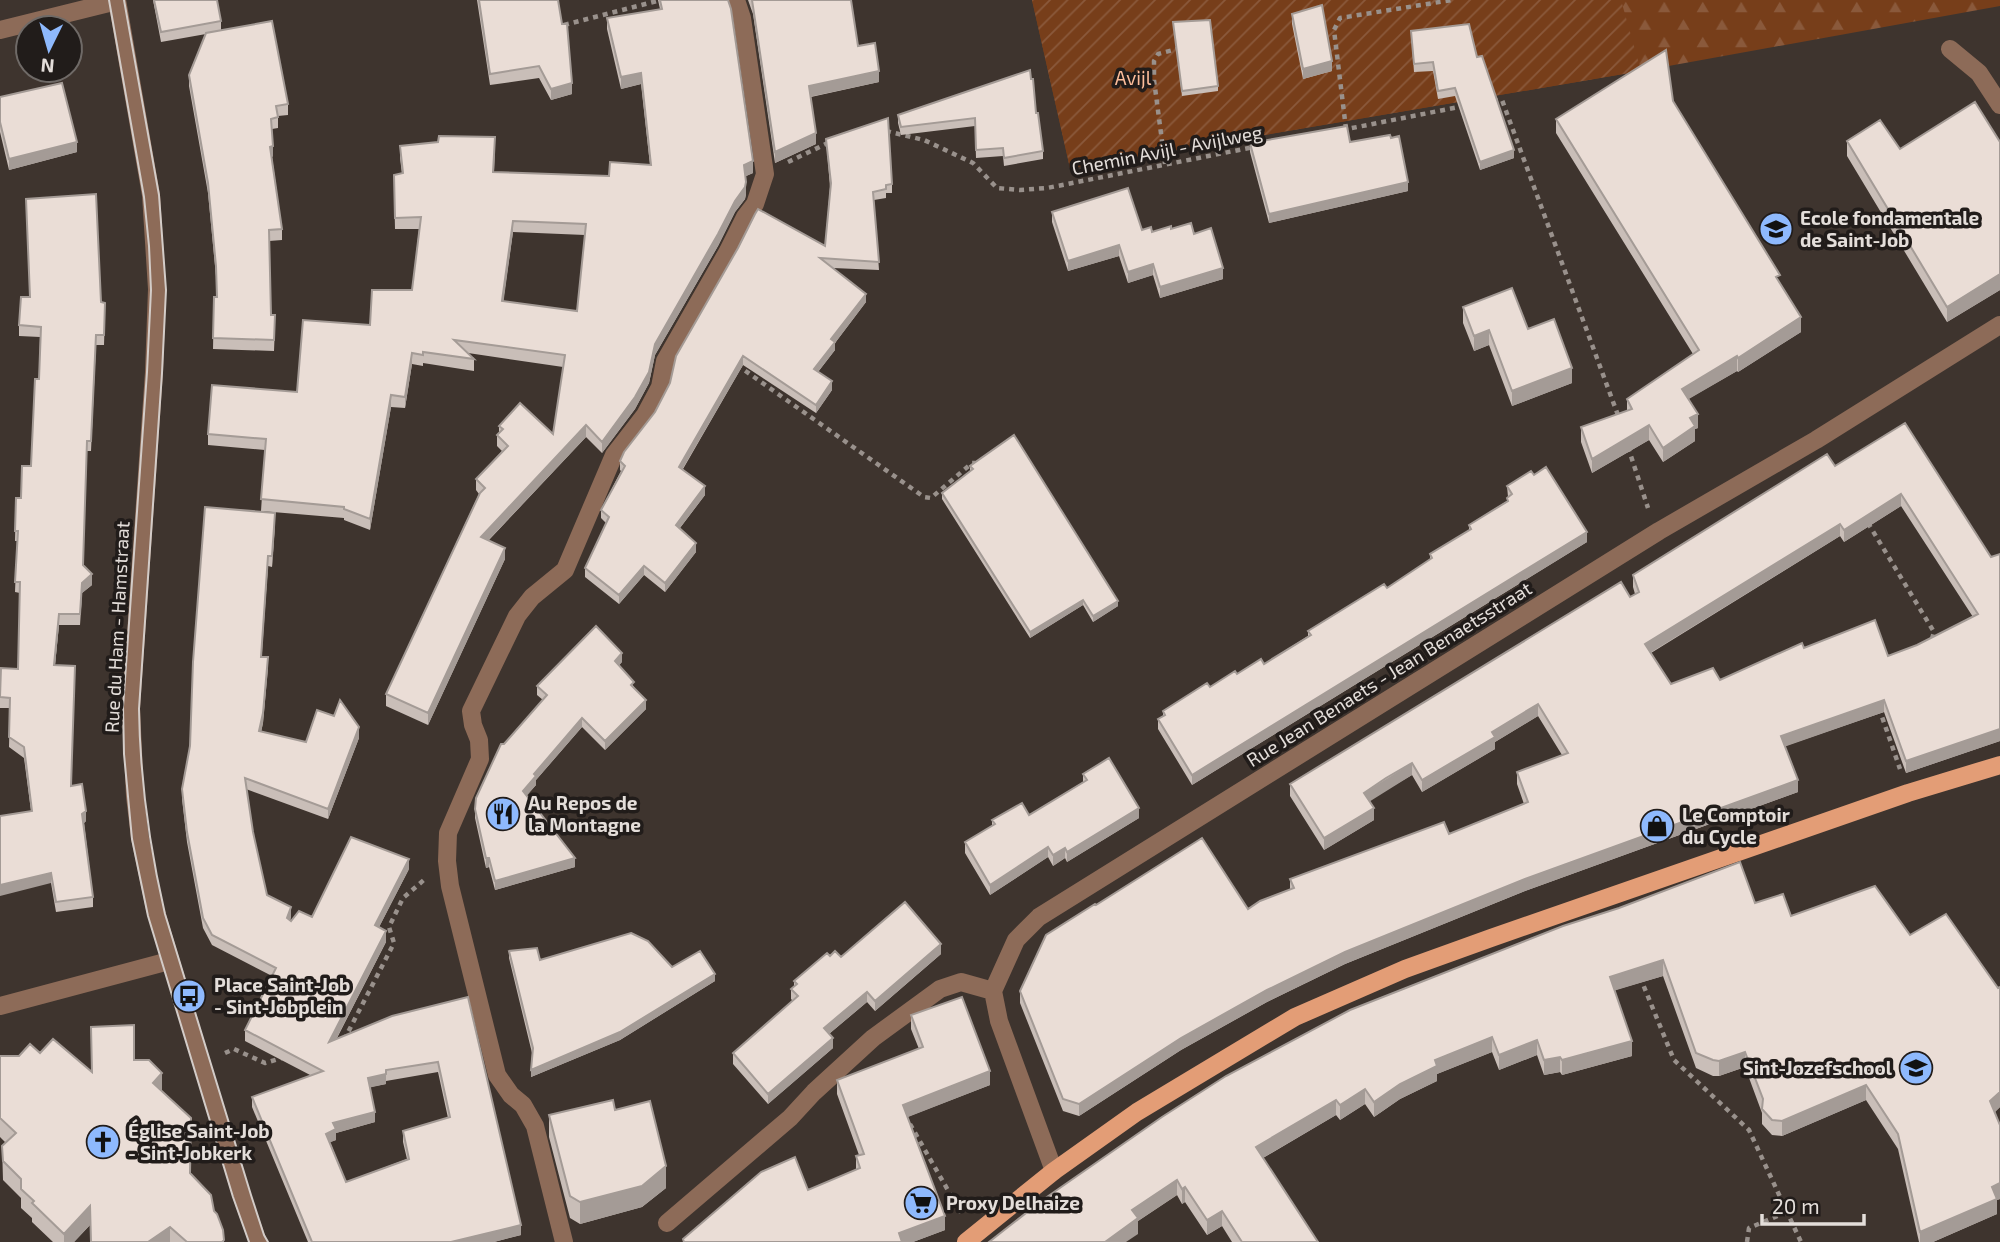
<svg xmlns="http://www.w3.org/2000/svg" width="2000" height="1242" font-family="'Exo 2',sans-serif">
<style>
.forest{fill:url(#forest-firs)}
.garden{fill:url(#garden-furrows)}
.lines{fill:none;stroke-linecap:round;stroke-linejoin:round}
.path{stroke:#99918c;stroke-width:4.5;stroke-dasharray:5 5;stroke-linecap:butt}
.minor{stroke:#8d6b58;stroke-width:18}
.major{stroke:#e39d76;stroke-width:18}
.tram{stroke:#d3ccc8;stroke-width:2}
.wall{fill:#c9beb8;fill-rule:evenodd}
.shaded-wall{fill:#a49b96}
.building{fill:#eaddd6;stroke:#a49b96;stroke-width:2;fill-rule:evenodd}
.labels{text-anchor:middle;stroke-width:7;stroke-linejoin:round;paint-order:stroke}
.park-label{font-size:19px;fill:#fdbd9a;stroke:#211c1a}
.street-label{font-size:19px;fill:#e4deda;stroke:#211c1a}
.poi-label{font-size:19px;font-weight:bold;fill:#e4deda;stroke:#211c1a;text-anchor:start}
</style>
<defs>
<pattern id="forest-firs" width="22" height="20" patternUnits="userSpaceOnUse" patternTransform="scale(1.75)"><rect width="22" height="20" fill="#773e1a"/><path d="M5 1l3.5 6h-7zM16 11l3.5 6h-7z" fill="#8a593b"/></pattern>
<pattern id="garden-furrows" width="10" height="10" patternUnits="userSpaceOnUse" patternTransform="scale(1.75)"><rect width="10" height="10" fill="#773e1a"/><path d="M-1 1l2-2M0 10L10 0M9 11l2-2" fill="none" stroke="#8a593b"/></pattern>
</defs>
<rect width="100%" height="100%" fill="#3e342e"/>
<path class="forest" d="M 1032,0 L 2000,0 L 2000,6 L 1641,71 L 1070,168 Z"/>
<path class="garden" d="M 1032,0 L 1621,0 L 1641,71 L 1070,168 Z"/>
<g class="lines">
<path class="path" d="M 564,25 L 661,0
M 1493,101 L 1502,100 L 1619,418
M 1346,129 L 1334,30 L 1340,18 L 1452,0
M 1342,130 L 1464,106
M 886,131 L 924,140 L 973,163 L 997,188 L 1020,190 L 1047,188 L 1254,147
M 788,162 L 830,142
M 1165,164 L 1154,80 L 1154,61 L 1158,54 L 1181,48
M 737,365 L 924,497 L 931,498 L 972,463 L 975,463 L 977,465
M 1628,447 L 1648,508
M 1868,523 L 1934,632 L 1931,642
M 1879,708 L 1900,769
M 1640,977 L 1674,1060 L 1749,1130 L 1801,1242
M 344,1040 L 394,943 L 389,927 L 403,898 L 425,879
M 225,1053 L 234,1049 L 265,1063 L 282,1058
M 910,1124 L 961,1213
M 1747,1242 L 1749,1228 L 1787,1212"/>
<path class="minor" d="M 117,0 L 151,195 L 157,289 L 154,372 L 131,708 L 135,796 L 140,838 L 155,909 L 242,1197 L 258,1242
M 0,30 L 117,1
M 1950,49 L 1979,73 L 2000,105
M 0,1006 L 169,961
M 1054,1171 L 999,1021 L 993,991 L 1016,940 L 1039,917 L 1659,531 L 1816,440 L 2000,325
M 667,1223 L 790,1118 L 814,1092 L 873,1038 L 940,989 L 961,982 L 993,991
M 564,1242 L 535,1126 L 523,1105 L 511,1095 L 497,1075 L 450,886 L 447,861 L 448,833 L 480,759 L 479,740 L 473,725 L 471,711 L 517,616 L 532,597 L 565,570 L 614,455 L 645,415 L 660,387 L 665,361 L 728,251 L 745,217 L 755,204 L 765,174 L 742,18 L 736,0"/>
<path class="major" d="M 966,1242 L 1054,1171 L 1137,1112 L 1295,1017 L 1405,969 L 1491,938 L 1908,793 L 2000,765"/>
<path class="tram" d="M 109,0 L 144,197 L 149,246 L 151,290 L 147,372 L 123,707 L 124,754 L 132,839 L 148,916 L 233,1197 L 249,1242
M 124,0 L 159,195 L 166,290 L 162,373 L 139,709 C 140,780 149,845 165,914 L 251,1195 L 264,1235 L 268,1242"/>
</g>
<path class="wall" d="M 153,0 L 217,0 L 221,21 L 221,31 L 288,104 L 288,115 L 278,116 L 278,128 L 272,129 L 273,156 L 272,157 L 282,229 L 282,240 L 269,241 L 271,315 L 275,326 L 274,351 L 213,349 L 214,297 L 216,297 L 216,276 L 208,193 L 189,86 L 189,75 L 206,34 L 161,42 Z
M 477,0 L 558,0 L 572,94 L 551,100 L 539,78 L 490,85 Z
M 658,0 L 728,0 L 753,173 L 746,176 L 746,194 L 745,199 L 735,212 L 718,246 L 655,355 L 649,383 L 635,409 L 602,453 L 586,437 L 489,540 L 505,559 L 428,725 L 386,706 L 386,694 L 479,494 L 476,490 L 476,479 L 502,451 L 497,446 L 497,435 L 499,433 L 499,426 L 553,434 L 563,367 L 468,353 L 474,359 L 474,371 L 423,363 L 423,366 L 412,364 L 405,408 L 391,407 L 370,530 L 344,520 L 344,518 L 261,511 L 265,450 L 208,445 L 208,434 L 297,392 L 370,325 L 412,290 L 419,229 L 395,229 L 394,186 L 402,174 L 400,158 L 400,146 L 495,148 L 494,172 L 609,176 L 650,165 L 641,84 L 621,89 L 607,29 L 607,18 L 660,9 ZM 513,232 L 585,235 L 577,311 L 503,302 Z
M 748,0 L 851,0 L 858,46 L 879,82 L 811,97 L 816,144 L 775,163 L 753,14 Z
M 1292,14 L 1332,71 L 1303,79 L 1292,24 Z
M 1173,22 L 1218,86 L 1218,91 L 1182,96 Z
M 1411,31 L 1477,57 L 1514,158 L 1480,170 L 1455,96 L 1438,99 L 1433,71 L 1414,72 Z
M 0,97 L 77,152 L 9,170 L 0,132 Z
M 1673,101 L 1780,284 L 1801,332 L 1738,372 L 1737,371 L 1688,399 L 1698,428 L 1695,429 L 1695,441 L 1663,462 L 1649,440 L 1592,473 L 1581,442 L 1581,427 L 1627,411 L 1627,399 L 1693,354 L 1556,133 L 1556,119 Z
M 1036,113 L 1043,151 L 1043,159 L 1004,166 L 1003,156 L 976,158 L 975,126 L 901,135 L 898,123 L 898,115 Z
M 1391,138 L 1408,191 L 1269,223 L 1250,152 L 1250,143 L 1350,142 Z
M 826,139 L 892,184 L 892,193 L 886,193 L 886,198 L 874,200 L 879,270 L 833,268 L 866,302 L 835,343 L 835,350 L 818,372 L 832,390 L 816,413 L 743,365 L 683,469 L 705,495 L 680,528 L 696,552 L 665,592 L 644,575 L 619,604 L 585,577 L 585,568 L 606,523 L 601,518 L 601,510 L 621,471 L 620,470 L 620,461 L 825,246 L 830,187 Z
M 1847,141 L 1900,149 L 2000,142 L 2000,290 L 1947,322 L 1847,156 Z
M 1052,212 L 1152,232 L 1171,229 L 1194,234 L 1223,279 L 1160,298 L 1153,275 L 1128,283 L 1119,256 L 1068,271 L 1052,222 Z
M 101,302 L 105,313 L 104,345 L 96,345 L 91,451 L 87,451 L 83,565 L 92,585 L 82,593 L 80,625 L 59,625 L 55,665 L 72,786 L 86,821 L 84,823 L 93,897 L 93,907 L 56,912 L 51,883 L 31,811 L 24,758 L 9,747 L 10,708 L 0,708 L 0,687 L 18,669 L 20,593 L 15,592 L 17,541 L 15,541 L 16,498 L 21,498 L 31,466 L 39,379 L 40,337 L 19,336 L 19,325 Z
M 1463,307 L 1572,383 L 1512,406 L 1489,345 L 1474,351 L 1463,323 Z
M 1905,423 L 1991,557 L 2000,554 L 2000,741 L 1906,773 L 1884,712 L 1785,746 L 1798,792 L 1525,891 L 1345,964 L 1267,1002 L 1181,1050 L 1079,1116 L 1063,1111 L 1020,1003 L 1020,991 L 1096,905 L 1248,909 L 1290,889 L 1290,879 L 1449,834 L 1524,804 L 1517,784 L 1517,772 L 1562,755 L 1538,716 L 1495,742 L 1495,749 L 1422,792 L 1412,775 L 1386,790 L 1369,801 L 1374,820 L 1324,850 L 1290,796 L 1290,784 L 1635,594 L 1633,587 L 1633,575 L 1835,466 ZM 1901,506 L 1973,617 L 1917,645 L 1888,656 L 1804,648 L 1720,680 L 1671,684 L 1651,653 L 1840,536 L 1844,542 Z
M 970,466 L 1118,606 L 1093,622 L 1083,605 L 1030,638 L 942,499 L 942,493 L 970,471 Z
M 1507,486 L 1587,542 L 1192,785 L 1158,729 L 1158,719 L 1163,716 L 1163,711 L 1237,674 L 1264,664 L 1308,636 L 1308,631 L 1387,588 L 1430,560 L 1430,554 L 1469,530 L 1469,525 L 1507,501 L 1507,498 L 1508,497 Z
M 275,524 L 272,567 L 268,566 L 261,657 L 268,668 L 263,723 L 261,732 L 306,742 L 359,738 L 328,819 L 246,789 L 253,832 L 267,895 L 291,917 L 290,920 L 291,921 L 312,917 L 409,869 L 379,927 L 386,942 L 336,1040 L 468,997 L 521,1235 L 494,1242 L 308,1242 L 252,1107 L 252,1097 L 312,1076 L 245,1041 L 245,1030 L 272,976 L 212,945 L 203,928 L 187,842 L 182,799 L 182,789 ZM 438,1072 L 448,1118 L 403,1131 L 403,1142 L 407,1159 L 346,1182 L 330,1142 L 336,1140 L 336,1133 L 375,1122 L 370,1087 L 386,1084 L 386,1081 Z
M 622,662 L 619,665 L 634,687 L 646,709 L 605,750 L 582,727 L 536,780 L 536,785 L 526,796 L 575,867 L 495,890 L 489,867 L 486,868 L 475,818 L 475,809 L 543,700 L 537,695 L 537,686 Z
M 1083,774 L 1139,818 L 1067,862 L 1065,858 L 1053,866 L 1048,857 L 990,895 L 965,853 L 965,842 L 992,826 L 992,820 L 1029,815 L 1083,782 Z
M 1755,903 L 1791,916 L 1910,935 L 1998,988 L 2000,987 L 2000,1107 L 1995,1112 L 2000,1125 L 2000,1199 L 1997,1200 L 1997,1214 L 1933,1242 L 1919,1242 L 1898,1149 L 1866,1100 L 1782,1136 L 1772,1135 L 1762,1124 L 1762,1113 L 1745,1067 L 1719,1076 L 1713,1076 L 1696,1068 L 1663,976 L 1615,990 L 1632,1056 L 1562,1075 L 1560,1072 L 1544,1075 L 1537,1055 L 1499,1070 L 1492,1052 L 1437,1074 L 1437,1081 L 1400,1099 L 1374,1117 L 1365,1104 L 1340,1120 L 1336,1115 L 1263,1158 L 1318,1242 L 1232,1242 L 1222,1226 L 1207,1235 L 1185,1202 L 1182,1204 L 1177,1195 L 1138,1221 L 1138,1234 L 989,1242 Z
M 509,951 L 540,960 L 672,967 L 715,981 L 620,1040 L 531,1077 L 532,1053 L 509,958 Z
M 941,954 L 875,1011 L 867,1002 L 829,1034 L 833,1048 L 768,1104 L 733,1064 L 733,1053 L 793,1001 L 791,999 L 791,989 L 794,986 L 794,981 L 830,956 Z
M 911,1015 L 990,1085 L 907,1117 L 945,1230 L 913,1242 L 683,1242 L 683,1239 L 808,1190 L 856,1170 L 856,1156 L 859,1155 L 837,1094 L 837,1080 L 919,1049 L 911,1029 Z
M 40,1053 L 92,1072 L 134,1060 L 162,1092 L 190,1173 L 214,1211 L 224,1242 L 91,1242 L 90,1225 L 74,1242 L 53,1242 L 32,1222 L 32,1218 L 21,1208 L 21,1198 L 3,1180 L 2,1146 L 6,1143 L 0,1137 L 0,1056 L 19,1056 Z
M 615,1110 L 666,1188 L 642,1207 L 580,1224 L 570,1218 L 549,1137 L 549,1115 Z"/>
<path class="shaded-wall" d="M 1332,61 L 1332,71 L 1303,79 L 1303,69 Z
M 879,71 L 879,82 L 809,97 L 809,86 Z
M 641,73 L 641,84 L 621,89 L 621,77 Z
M 572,83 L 572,94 L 551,100 L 551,89 Z
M 816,133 L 816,144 L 775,163 L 775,152 Z
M 77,142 L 77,152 L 9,170 L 9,159 Z
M 273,146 L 273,156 L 270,157 L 270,147 Z
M 1514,150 L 1514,158 L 1480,170 L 1480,162 Z
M 753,161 L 753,173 L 744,177 L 744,165 Z
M 746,182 L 746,194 L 745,199 L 735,212 L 718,246 L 655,355 L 649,383 L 635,409 L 602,453 L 602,442 L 655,344 L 735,201 Z
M 1408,182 L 1408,191 L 1269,223 L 1269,214 Z
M 513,221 L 513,232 L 502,313 L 502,301 Z
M 1119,245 L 1119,256 L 1068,271 L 1068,261 Z
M 1153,264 L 1153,275 L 1128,283 L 1128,272 Z
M 1223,268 L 1223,279 L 1160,298 L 1160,287 Z
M 2000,274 L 2000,290 L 1947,322 L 1947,307 Z
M 866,294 L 866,302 L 835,343 L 835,350 L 814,377 L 814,369 L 831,339 Z
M 1801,317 L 1801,332 L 1738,372 L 1738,358 Z
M 1489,330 L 1489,345 L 1474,351 L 1474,336 Z
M 412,353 L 412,364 L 405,408 L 405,397 Z
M 743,356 L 743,365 L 679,475 L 679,467 Z
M 1737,356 L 1737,371 L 1682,403 L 1682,389 Z
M 1572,368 L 1572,383 L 1512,406 L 1512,391 Z
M 832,381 L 832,390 L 816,413 L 816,405 Z
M 391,395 L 391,407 L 370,530 L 370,519 Z
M 1698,414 L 1698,428 L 1695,429 L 1695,441 L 1663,462 L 1663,448 L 1690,418 Z
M 586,425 L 586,437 L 481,548 L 481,537 Z
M 1649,425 L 1649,440 L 1592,473 L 1592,459 Z
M 705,486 L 705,495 L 676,533 L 676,525 Z
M 1901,494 L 1901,506 L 1844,542 L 1844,530 Z
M 275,513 L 275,524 L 272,567 L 272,556 Z
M 1840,524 L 1840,536 L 1645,656 L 1645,644 Z
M 1587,532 L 1587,542 L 1192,785 L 1192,775 Z
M 696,543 L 696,552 L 665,592 L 665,583 Z
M 505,548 L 505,559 L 428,725 L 428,713 Z
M 268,556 L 268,566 L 261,667 L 261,657 Z
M 644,566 L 644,575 L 619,604 L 619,595 Z
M 92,574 L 92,585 L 82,593 L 80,625 L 82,583 Z
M 1083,600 L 1083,605 L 1030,638 L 1030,632 Z
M 1118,601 L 1118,606 L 1093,622 L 1093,616 Z
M 59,614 L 59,625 L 54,676 L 54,665 Z
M 622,653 L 622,662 L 615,670 L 615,661 Z
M 268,657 L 263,723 L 259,742 L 259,731 Z
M 646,700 L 646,709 L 605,750 L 605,741 Z
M 1884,700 L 1884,712 L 1781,748 L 1781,736 Z
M 1538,704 L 1538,716 L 1495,742 L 1495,749 L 1422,792 L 1422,780 L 1492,732 Z
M 582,718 L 582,727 L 536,780 L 536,785 L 523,800 L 523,791 L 534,774 Z
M 359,727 L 359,738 L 328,819 L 328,809 Z
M 2000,729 L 2000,741 L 1906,773 L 1906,761 Z
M 1412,763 L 1412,775 L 1364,805 L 1364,793 Z
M 1798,780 L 1798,792 L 1525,891 L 1345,964 L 1267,1002 L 1181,1050 L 1079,1116 L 1079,1104 L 1181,1038 L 1267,990 L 1345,952 L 1525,879 Z
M 1139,808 L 1139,818 L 1067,862 L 1067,852 Z
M 1374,808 L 1374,820 L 1324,850 L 1324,838 Z
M 86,811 L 86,821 L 82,825 L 82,814 Z
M 1048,847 L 1048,857 L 990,895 L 990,885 Z
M 1065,848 L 1065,858 L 1053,866 L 1053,855 Z
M 486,858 L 489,858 L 489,867 L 486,868 Z
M 575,858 L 575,867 L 495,890 L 495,881 Z
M 409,859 L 409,869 L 375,935 L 375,925 Z
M 51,873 L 51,883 L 0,896 L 0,885 Z
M 291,907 L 291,917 L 287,929 L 287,918 Z
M 386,931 L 386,942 L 329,1053 L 329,1042 Z
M 941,944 L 941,954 L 875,1011 L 875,1001 Z
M 1663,960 L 1663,976 L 1610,992 L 1610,977 Z
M 715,974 L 715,981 L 620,1040 L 531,1077 L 531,1070 Z
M 867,992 L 867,1002 L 824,1038 L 824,1028 Z
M 1492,1037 L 1492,1052 L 1437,1074 L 1437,1081 L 1400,1099 L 1374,1117 L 1374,1102 L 1435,1060 Z
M 833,1038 L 833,1048 L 768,1104 L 768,1094 Z
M 1537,1040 L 1537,1055 L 1499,1070 L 1499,1055 Z
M 1632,1041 L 1632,1056 L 1562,1075 L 1562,1060 Z
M 1745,1052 L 1745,1067 L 1719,1076 L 1719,1061 Z
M 1560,1057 L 1560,1072 L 1544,1075 L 1544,1060 Z
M 990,1071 L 990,1085 L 903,1119 L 903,1105 Z
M 162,1073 L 162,1092 L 153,1083 Z
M 386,1074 L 386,1084 L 368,1088 L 368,1078 Z
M 1866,1085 L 1866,1100 L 1782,1136 L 1782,1121 Z
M 1365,1089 L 1365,1104 L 1340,1120 L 1340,1105 Z
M 2000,1092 L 2000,1107 L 1990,1116 L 1990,1101 Z
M 1336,1100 L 1336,1115 L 1256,1162 L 1256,1147 Z
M 375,1112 L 375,1122 L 336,1133 L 336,1140 L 326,1144 L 326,1134 L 333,1123 Z
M 666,1166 L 666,1188 L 642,1207 L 580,1224 L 580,1202 Z
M 1177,1180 L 1177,1195 L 1138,1221 L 1138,1234 L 1126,1242 L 1105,1242 L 1132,1210 Z
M 2000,1183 L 2000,1199 L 1997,1200 L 1997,1214 L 1933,1242 L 1920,1242 L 1920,1232 L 1992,1187 Z
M 1185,1187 L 1185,1202 L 1182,1204 L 1182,1189 Z
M 90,1206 L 90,1225 L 74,1242 L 64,1242 L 64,1234 Z
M 1222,1211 L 1222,1226 L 1207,1235 L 1207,1220 Z
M 945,1216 L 945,1230 L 913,1242 L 899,1242 L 899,1233 Z
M 521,1225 L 521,1235 L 494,1242 L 451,1242 Z
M 170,1227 L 170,1242 L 148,1242 Z"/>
<path class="building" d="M 154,0 L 217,0 L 221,21 L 161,32 Z
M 479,0 L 558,0 L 562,24 L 567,24 L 572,83 L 551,89 L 539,66 L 490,74 Z
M 660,0 L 728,0 L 731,9 L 753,161 L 744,165 L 746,182 L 745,187 L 735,201 L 718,234 L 655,344 L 649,372 L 635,397 L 602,442 L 586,425 L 481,537 L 505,548 L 428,713 L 386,694 L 480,493 L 485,488 L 476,479 L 508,446 L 497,435 L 503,429 L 499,426 L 520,403 L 553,434 L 565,355 L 454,340 L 474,359 L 423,352 L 423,355 L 412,353 L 405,397 L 391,395 L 370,519 L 344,509 L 344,507 L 261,499 L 266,439 L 208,434 L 212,385 L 297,392 L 303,320 L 370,325 L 372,290 L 412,290 L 421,217 L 395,218 L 394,175 L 403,173 L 400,146 L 438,142 L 439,136 L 495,137 L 493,172 L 609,176 L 610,162 L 651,165 L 641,73 L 621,77 L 607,18 L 662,9 ZM 513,221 L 586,224 L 577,311 L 502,301 Z
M 752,0 L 851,0 L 858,46 L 875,43 L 879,71 L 809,86 L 816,133 L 775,152 Z
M 1322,5 L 1332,61 L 1303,69 L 1292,14 Z
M 1210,20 L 1218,86 L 1182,91 L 1173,22 Z
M 272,21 L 288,104 L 276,106 L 278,117 L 271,119 L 273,146 L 270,147 L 282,229 L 269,230 L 271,315 L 275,315 L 274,340 L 213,338 L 214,297 L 217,297 L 216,266 L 208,183 L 189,75 L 206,33 Z
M 1469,24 L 1477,57 L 1482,56 L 1514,150 L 1480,162 L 1455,88 L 1438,91 L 1433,62 L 1414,64 L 1411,31 Z
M 1666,50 L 1673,101 L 1780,275 L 1776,277 L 1801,317 L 1738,358 L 1737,356 L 1682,389 L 1698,414 L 1690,418 L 1695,426 L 1663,448 L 1649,425 L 1592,459 L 1581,427 L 1632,409 L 1627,399 L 1699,350 L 1556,119 Z
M 1030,70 L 1031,79 L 1033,79 L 1036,113 L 1038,113 L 1043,151 L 1004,158 L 1003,148 L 976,150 L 975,118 L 901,127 L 898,115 Z
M 62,83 L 77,142 L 9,159 L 0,122 L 0,97 Z
M 1975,102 L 2000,142 L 2000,274 L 1947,307 L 1847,141 L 1880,120 L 1900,149 Z
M 888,118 L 892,184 L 886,185 L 886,189 L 873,192 L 879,262 L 820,258 L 866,294 L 831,339 L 835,342 L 814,369 L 832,381 L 816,405 L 743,356 L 679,467 L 705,486 L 676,525 L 696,543 L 665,583 L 644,566 L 619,595 L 585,568 L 609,517 L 601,510 L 625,466 L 620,461 L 624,452 L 655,412 L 670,383 L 676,356 L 738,248 L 755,214 L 758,209 L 825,246 L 831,183 L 826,139 Z
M 1347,126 L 1350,142 L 1390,135 L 1391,138 L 1399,136 L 1408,182 L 1269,214 L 1250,143 Z
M 1128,188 L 1142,230 L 1151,227 L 1152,232 L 1171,226 L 1171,229 L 1191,223 L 1194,234 L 1211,228 L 1223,268 L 1160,287 L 1153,264 L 1128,272 L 1119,245 L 1068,261 L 1052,212 Z
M 96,194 L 101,302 L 105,303 L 104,335 L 96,335 L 91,441 L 87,441 L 83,565 L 92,574 L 82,583 L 80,614 L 59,614 L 54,665 L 75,666 L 71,786 L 82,784 L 86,811 L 82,814 L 93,897 L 56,902 L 51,873 L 0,885 L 0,816 L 32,811 L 24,747 L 9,737 L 10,698 L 0,697 L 1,668 L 18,669 L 20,582 L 15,582 L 18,531 L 15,531 L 16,498 L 21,498 L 22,466 L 31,466 L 35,379 L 39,379 L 41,327 L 19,325 L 21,297 L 30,297 L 26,199 Z
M 1512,288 L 1528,329 L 1554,319 L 1572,368 L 1512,391 L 1489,330 L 1474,336 L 1463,307 Z
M 1905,423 L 1991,557 L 2000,554 L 2000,729 L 1906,761 L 1884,700 L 1781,736 L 1798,780 L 1525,879 L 1345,952 L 1267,990 L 1181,1038 L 1079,1104 L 1063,1099 L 1020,991 L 1046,935 L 1095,904 L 1096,905 L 1202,838 L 1248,909 L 1260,901 L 1294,888 L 1290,879 L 1444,822 L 1449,834 L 1528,802 L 1517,772 L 1568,753 L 1538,704 L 1492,732 L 1495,737 L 1422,780 L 1412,763 L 1386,778 L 1364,793 L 1374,808 L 1324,838 L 1290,784 L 1621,582 L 1630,597 L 1639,592 L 1633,575 L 1827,454 L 1835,466 ZM 1901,494 L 1978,614 L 1917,645 L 1888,656 L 1875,620 L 1804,648 L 1802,643 L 1720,680 L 1713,668 L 1671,684 L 1645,644 L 1840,524 L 1844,530 Z
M 1014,435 L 1118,601 L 1093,616 L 1083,600 L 1030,632 L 942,493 L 973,469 L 970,466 Z
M 1546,467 L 1587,532 L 1192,775 L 1158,719 L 1165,715 L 1163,711 L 1207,683 L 1210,687 L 1235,671 L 1237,674 L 1261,659 L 1264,664 L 1311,635 L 1308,631 L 1384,584 L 1387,588 L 1432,558 L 1430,554 L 1471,529 L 1469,525 L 1508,501 L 1507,498 L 1512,494 L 1507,486 L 1531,471 L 1534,475 Z
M 205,507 L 275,513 L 272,556 L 268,556 L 261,657 L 268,657 L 263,713 L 259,731 L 306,742 L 317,710 L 334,716 L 340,700 L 359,727 L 328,809 L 245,778 L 253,832 L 267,895 L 291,907 L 287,918 L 291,921 L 299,911 L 312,917 L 351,837 L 409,859 L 375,925 L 386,931 L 329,1042 L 392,1016 L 468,997 L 521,1225 L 451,1242 L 312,1242 L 252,1097 L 323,1071 L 245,1030 L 276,968 L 212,935 L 203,918 L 187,832 L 182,789 L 190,746 L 193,662 ZM 438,1062 L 450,1117 L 403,1131 L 409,1159 L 346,1182 L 326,1134 L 336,1129 L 333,1123 L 375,1112 L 368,1078 L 386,1074 L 386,1070 Z
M 596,626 L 622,653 L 615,661 L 634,682 L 631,685 L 646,700 L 605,741 L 582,718 L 534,774 L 536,776 L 523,791 L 575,858 L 495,881 L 489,858 L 486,858 L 475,809 L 476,798 L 501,744 L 504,744 L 547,695 L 537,686 Z
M 1109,758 L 1139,808 L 1067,852 L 1065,848 L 1053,855 L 1048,847 L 990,885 L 965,842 L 995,824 L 992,820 L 1022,803 L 1029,815 L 1087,780 L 1083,774 Z
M 1740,862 L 1755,903 L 1783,894 L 1791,916 L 1875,886 L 1910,935 L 1946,914 L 1998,988 L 2000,987 L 2000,1092 L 1990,1101 L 2000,1125 L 2000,1183 L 1992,1187 L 1997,1199 L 1920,1232 L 1898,1134 L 1866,1085 L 1782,1121 L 1772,1120 L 1762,1109 L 1763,1099 L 1745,1052 L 1719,1061 L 1713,1060 L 1696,1053 L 1663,960 L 1610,977 L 1632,1041 L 1562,1060 L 1560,1057 L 1544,1060 L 1537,1040 L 1499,1055 L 1492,1037 L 1435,1060 L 1437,1066 L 1400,1084 L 1374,1102 L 1365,1089 L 1340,1105 L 1336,1100 L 1256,1147 L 1318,1242 L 1242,1242 L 1222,1211 L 1207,1220 L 1185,1187 L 1182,1189 L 1177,1180 L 1132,1210 L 1138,1218 L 1105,1242 L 989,1242 L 1044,1199 L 1162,1117 L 1226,1076 L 1350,1010 L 1563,926 L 1619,908 Z
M 905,902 L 941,944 L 875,1001 L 867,992 L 824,1028 L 833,1038 L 768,1094 L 733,1053 L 798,996 L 791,989 L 797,984 L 794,981 L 827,953 L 830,956 L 835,951 L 841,957 Z
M 631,933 L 648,941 L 672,967 L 700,951 L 715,974 L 620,1032 L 531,1070 L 533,1048 L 509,951 L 537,948 L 540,960 Z
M 962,997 L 990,1071 L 903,1105 L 945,1216 L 899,1233 L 902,1242 L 684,1242 L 683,1239 L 761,1172 L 795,1157 L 808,1190 L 860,1168 L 856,1156 L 864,1154 L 837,1080 L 923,1047 L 911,1015 Z
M 134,1025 L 134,1060 L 149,1060 L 162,1073 L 153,1083 L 191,1118 L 190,1173 L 211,1195 L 214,1211 L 217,1214 L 223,1230 L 224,1240 L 222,1242 L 187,1242 L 170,1227 L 148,1242 L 91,1242 L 90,1206 L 64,1234 L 32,1203 L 34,1201 L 21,1189 L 21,1179 L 3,1161 L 2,1146 L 16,1133 L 0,1118 L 0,1056 L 19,1056 L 30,1044 L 40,1053 L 53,1039 L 92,1072 L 91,1027 Z
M 613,1100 L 615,1110 L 650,1101 L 666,1166 L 642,1186 L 580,1202 L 570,1196 L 549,1115 Z"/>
<defs>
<symbol id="school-disc" viewBox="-11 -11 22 22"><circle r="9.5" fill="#8eb9fd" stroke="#211c1a"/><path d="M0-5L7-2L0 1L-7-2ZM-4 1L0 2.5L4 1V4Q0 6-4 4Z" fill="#111"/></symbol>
<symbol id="restaurant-disc" viewBox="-11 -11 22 22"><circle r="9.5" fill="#8eb9fd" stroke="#211c1a"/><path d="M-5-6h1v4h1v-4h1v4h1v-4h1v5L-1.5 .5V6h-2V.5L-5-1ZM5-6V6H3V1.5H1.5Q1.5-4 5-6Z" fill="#111"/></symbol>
<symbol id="shop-disc" viewBox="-11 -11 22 22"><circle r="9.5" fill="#8eb9fd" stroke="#211c1a"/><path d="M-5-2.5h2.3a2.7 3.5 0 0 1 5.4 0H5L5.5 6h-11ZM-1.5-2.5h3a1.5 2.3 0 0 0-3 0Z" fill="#111"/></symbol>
<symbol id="bus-disc" viewBox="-11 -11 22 22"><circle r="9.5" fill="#8eb9fd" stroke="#211c1a"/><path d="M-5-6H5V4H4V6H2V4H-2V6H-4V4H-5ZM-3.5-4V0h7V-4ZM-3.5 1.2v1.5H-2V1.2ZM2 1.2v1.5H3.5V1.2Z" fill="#111"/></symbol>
<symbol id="church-disc" viewBox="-11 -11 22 22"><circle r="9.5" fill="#8eb9fd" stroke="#211c1a"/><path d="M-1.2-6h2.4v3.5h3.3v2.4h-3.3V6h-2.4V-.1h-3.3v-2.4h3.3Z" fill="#111"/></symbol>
<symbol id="supermarket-disc" viewBox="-11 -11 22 22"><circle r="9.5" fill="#8eb9fd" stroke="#211c1a"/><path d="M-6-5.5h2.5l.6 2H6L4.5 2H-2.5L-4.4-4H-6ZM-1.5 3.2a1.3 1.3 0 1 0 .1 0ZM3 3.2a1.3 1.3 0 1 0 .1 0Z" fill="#111"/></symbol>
</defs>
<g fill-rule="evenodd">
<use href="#school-disc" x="1757" y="210" width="38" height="38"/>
<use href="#restaurant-disc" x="484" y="795" width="38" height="38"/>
<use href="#shop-disc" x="1638" y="807" width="38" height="38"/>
<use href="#bus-disc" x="170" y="977" width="38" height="38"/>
<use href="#school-disc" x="1897" y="1049" width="38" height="38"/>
<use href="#church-disc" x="84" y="1123" width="38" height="38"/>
<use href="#supermarket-disc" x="902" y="1184" width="38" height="38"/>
</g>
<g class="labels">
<g class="park-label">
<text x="1133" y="85">Avijl</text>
</g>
<g class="street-label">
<text transform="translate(1167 150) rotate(-11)" y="7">Chemin Avijl - Avijlweg</text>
<text transform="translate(117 627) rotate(-87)" y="7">Rue du Ham - Hamstraat</text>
<text transform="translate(1389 674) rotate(-32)" y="7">Rue Jean Benaets - Jean Benaetsstraat</text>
</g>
<g class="poi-label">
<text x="1800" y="225">Ecole fondamentale<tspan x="1800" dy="22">de Saint-Job</tspan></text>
<text x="528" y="810">Au Repos de<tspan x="528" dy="22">la Montagne</tspan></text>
<text x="1682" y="822">Le Comptoir<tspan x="1682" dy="22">du Cycle</tspan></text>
<text x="214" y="992">Place Saint-Job<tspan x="214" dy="22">- Sint-Jobplein</tspan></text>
<text x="1892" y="1075" text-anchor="end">Sint-Jozefschool</text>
<text x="128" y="1138">Église Saint-Job<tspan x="128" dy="22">- Sint-Jobkerk</tspan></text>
<text x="946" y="1210">Proxy Delhaize</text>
</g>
</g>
<g transform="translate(49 49) rotate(185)"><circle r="33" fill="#211c1a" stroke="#6f6a67" stroke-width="2"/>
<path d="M0-5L12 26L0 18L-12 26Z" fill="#8eb9fd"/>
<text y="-10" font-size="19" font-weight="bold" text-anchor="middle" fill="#e4deda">N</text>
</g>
<path d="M1762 1214v10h102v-10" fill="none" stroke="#e4deda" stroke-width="3.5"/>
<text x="1772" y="1214" font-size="21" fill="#e4deda" stroke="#211c1a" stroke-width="5" paint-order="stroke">20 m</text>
</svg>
